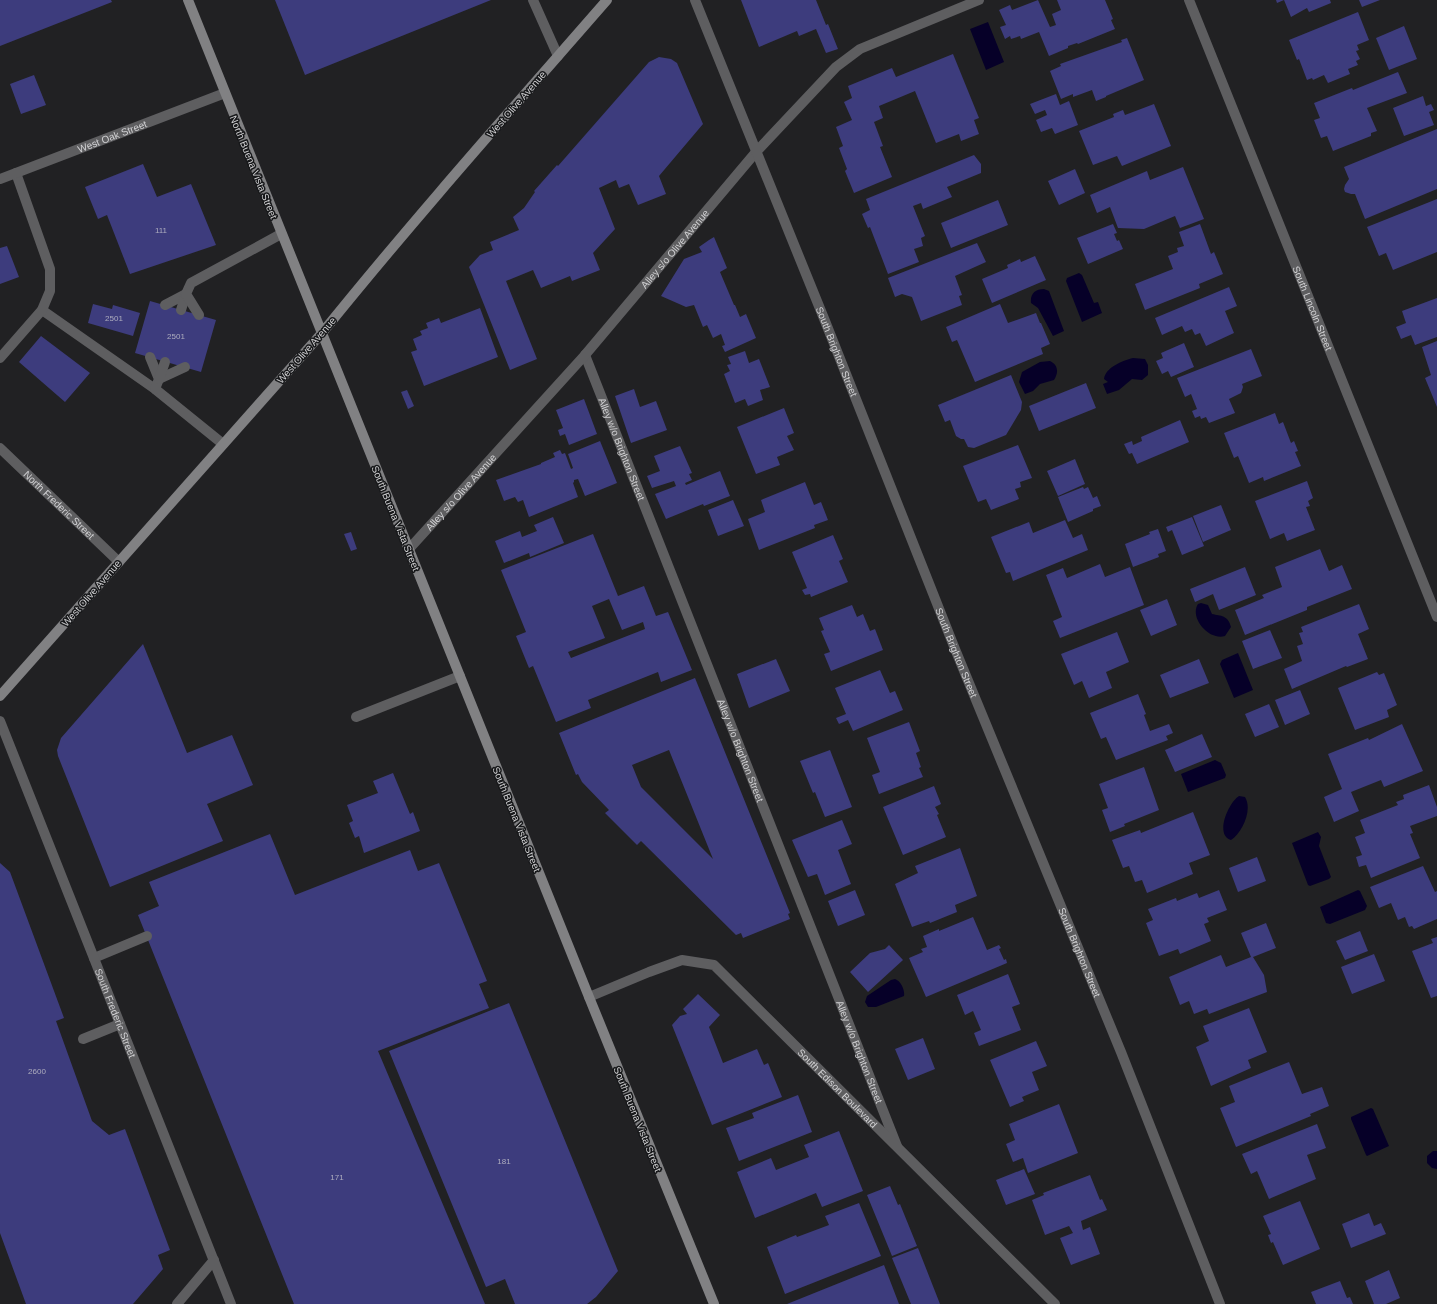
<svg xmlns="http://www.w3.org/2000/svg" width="1437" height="1304" font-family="Arial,sans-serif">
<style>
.water{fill:#060028}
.building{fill:#3d3c7d;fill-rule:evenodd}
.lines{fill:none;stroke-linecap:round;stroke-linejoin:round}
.service{stroke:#5e5e60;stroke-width:10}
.minor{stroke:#5e5e60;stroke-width:10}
.secondary{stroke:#818183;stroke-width:10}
.labels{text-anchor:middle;stroke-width:3;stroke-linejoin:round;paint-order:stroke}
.number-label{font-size:8px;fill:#adacbe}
.street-label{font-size:10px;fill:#d2d2d4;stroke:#17181a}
</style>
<rect width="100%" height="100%" fill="#212123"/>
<path class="water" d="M 988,22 L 1004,62 L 986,70 L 970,29 Z
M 1079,273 L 1082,275 L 1094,303 L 1098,302 L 1102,313 L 1082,322 L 1066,281 L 1067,278 Z
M 1044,289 L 1049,291 L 1064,331 L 1053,336 L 1038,308 L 1031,303 C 1030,294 1035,289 1044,289 Z
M 1133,358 L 1145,359 L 1148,365 L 1148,375 L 1142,380 L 1132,379 L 1119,390 L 1107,394 L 1103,384 L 1108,382 L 1104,379 C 1106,367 1122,361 1133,358 Z
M 1050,361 C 1058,365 1059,372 1054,380 L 1040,384 L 1033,391 L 1025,394 L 1019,382 L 1022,372 L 1040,362 Z
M 1201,603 L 1208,605 L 1212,614 C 1221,616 1228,615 1231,627 L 1225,636 C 1209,641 1189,618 1198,604 Z
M 1238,653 L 1253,690 L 1234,698 L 1220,664 L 1222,660 Z
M 1215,760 L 1221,763 L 1226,775 L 1225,778 L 1188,792 L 1181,774 Z
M 1239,796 L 1245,797 C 1253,810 1242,833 1231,840 C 1214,835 1229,802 1239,796 Z
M 1318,832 L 1321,837 L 1319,846 L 1331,877 L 1329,879 L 1310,886 L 1308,885 L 1292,843 Z
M 1358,890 L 1360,891 L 1367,906 L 1365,910 L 1330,924 L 1326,923 L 1320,907 Z
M 895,979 C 901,981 905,990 904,996 L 876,1007 L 868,1007 L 865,1002 L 867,996 L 891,980 Z
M 1371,1108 L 1373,1109 L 1389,1146 L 1367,1156 L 1366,1155 L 1351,1119 L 1351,1117 Z
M 1433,1151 L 1437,1151 L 1437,1169 L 1432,1168 L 1427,1163 L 1427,1156 Z"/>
<path class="building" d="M 0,0 L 111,0 L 112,2 L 0,46 Z
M 275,0 L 491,0 L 305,75 Z
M 741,0 L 816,0 L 826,25 L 828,24 L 838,49 L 826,53 L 816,29 L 799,36 L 797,31 L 759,47 Z
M 1038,0 L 1050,27 L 1056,25 L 1052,14 L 1061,10 L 1057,0 L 1105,0 L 1113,19 L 1111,20 L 1115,29 L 1078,44 L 1077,43 L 1068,46 L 1068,48 L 1049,56 L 1039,32 L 1021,39 L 1020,36 L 1011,39 L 1010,36 L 1005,39 L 1000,27 L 1006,25 L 999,10 L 1010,5 L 1012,10 Z
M 1276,0 L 1330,0 L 1331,3 L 1309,12 L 1307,8 L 1291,17 L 1284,0 L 1277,3 Z
M 1359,0 L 1380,0 L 1362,7 Z
M 1358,12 L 1369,40 L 1357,45 L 1359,50 L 1356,51 L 1360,59 L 1356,61 L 1358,65 L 1348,69 L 1350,74 L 1328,83 L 1324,75 L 1313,80 L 1312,78 L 1307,80 L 1299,59 L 1297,60 L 1289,40 Z
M 1404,26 L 1417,59 L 1389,70 L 1376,38 Z
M 1127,38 L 1144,80 L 1106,96 L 1106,97 L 1096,101 L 1092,90 L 1073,97 L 1073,94 L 1061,99 L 1050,71 L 1061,66 L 1060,64 L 1122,42 L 1121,40 Z
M 953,54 L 979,118 L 974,120 L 979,134 L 961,141 L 959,134 L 936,143 L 915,91 L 879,106 L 883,118 L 874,122 L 883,146 L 880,147 L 892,177 L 854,193 L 845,171 L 847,169 L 839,148 L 843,146 L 836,127 L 852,120 L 844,102 L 852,98 L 848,86 L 892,68 L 896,77 Z
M 659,57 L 671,59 L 677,63 L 703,124 L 659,176 L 666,194 L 638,205 L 629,184 L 619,188 L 616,180 L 599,188 L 615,229 L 593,253 L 600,270 L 572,281 L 570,276 L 541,288 L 533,270 L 506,281 L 537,359 L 510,370 L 469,267 L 480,255 L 493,250 L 490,242 L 519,230 L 513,217 L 524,208 L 535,192 L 534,191 L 557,165 L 558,166 L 649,62 Z
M 1398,72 L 1407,93 L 1367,108 L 1377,131 L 1371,133 L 1371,136 L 1333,151 L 1327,136 L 1321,138 L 1314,120 L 1320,118 L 1314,103 L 1352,88 L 1353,90 Z
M 34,75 L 46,105 L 21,114 L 10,84 Z
M 1056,94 L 1060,105 L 1069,101 L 1078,125 L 1055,134 L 1052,128 L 1041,132 L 1036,120 L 1047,115 L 1045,110 L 1035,114 L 1030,104 Z
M 1423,96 L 1426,106 L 1431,104 L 1434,110 L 1429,112 L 1434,125 L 1404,136 L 1393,108 Z
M 1154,104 L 1171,146 L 1122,166 L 1117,156 L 1093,165 L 1079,131 L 1114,117 L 1113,114 L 1123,110 L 1125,115 Z
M 1437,129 L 1437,189 L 1365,219 L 1355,194 L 1351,194 L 1345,192 L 1344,189 L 1345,185 L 1349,179 L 1344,167 Z
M 974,155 L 981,164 L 981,173 L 947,187 L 952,197 L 923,209 L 921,203 L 913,206 L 925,236 L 921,238 L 923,246 L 914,249 L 919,262 L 888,274 L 870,227 L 868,228 L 862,214 L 870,210 L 866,199 Z
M 143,164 L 157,197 L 191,184 L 216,245 L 130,274 L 107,215 L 98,219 L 85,187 Z
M 1183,167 L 1204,219 L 1180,228 L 1175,216 L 1144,229 L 1118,228 L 1110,207 L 1097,213 L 1090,195 L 1147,171 L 1150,180 Z
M 1075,169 L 1085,193 L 1059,205 L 1048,181 Z
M 1437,199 L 1437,252 L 1393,270 L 1386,253 L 1379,256 L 1367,227 Z
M 998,200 L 1008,225 L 951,248 L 941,223 Z
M 1113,224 L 1117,233 L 1114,234 L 1117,241 L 1119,240 L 1123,249 L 1088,264 L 1077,238 Z
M 1200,224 L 1211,254 L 1214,252 L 1223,274 L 1199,284 L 1200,288 L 1145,310 L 1135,284 L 1173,269 L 1168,256 L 1178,252 L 1177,248 L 1184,246 L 1179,232 Z
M 714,237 L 727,268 L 720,272 L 734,305 L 735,305 L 740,317 L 746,314 L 756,338 L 725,352 L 722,346 L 725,345 L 721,334 L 713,338 L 707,325 L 703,327 L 694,305 L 686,307 L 661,296 L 684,259 L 702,252 L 699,247 L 709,240 Z
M 977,243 L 986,262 L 955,276 L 962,295 L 959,296 L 962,305 L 921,321 L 912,297 L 902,294 L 895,297 L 888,278 Z
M 7,246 L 19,277 L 0,284 L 0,248 Z
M 1035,256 L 1046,280 L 992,303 L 982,279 L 1008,268 L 1007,265 L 1020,259 L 1021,262 Z
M 1229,287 L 1237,306 L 1225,311 L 1234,333 L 1206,346 L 1200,333 L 1195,335 L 1192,329 L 1185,332 L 1182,326 L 1162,335 L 1155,318 Z
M 1437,298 L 1437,337 L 1415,345 L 1411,335 L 1401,339 L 1396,327 L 1406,323 L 1402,311 Z
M 150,301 L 216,320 L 201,372 L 135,353 Z
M 93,304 L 112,309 L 113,305 L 140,313 L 133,336 L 88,323 Z
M 1000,304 L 1008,323 L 1036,313 L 1040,323 L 1041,323 L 1050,344 L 1041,348 L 1043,354 L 975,382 L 957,340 L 952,342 L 946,327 Z
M 480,308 L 498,357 L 424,386 L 411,352 L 417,350 L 413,339 L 422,335 L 420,331 L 428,328 L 426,323 L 439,318 L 441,323 Z
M 41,336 L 90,373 L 65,402 L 19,362 Z
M 1437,341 L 1437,407 L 1425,378 L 1431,375 L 1422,347 Z
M 1184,343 L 1194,367 L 1171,377 L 1168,371 L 1162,374 L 1156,361 L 1163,358 L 1161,353 Z
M 1251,349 L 1262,376 L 1242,384 L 1243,387 L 1241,393 L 1229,399 L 1235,413 L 1209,423 L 1206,417 L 1201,419 L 1200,416 L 1195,418 L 1192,411 L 1197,409 L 1191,394 L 1185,397 L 1177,378 Z
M 745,351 L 749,363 L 759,359 L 770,387 L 760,390 L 763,400 L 748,406 L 745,399 L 735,403 L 724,374 L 730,371 L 727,365 L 731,364 L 728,357 Z
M 1011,375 L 1022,402 L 1021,410 L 1006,435 L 974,448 L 968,447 L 964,439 L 961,439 L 956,436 L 950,420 L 945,422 L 938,405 Z
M 1086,383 L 1096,408 L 1039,431 L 1029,406 Z
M 634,389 L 640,407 L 656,401 L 667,430 L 631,443 L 615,396 Z
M 407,390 L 414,406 L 408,409 L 401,392 Z
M 584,399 L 597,434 L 569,445 L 565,434 L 560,436 L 558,430 L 563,428 L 556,410 Z
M 784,408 L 794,433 L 787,436 L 794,450 L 777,457 L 780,465 L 756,474 L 737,427 Z
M 1275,413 L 1279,424 L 1283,422 L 1291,443 L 1294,441 L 1298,451 L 1295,452 L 1301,466 L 1264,481 L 1263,477 L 1249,483 L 1238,456 L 1234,458 L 1224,433 Z
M 1180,420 L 1189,442 L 1137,464 L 1132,453 L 1129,454 L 1124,444 L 1132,441 L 1133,445 L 1142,441 L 1141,437 Z
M 600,441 L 617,483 L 585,496 L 578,479 L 574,480 L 574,482 L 573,483 L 578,497 L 529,517 L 523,500 L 518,502 L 515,497 L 504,501 L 496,480 L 541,464 L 541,463 L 555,457 L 553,453 L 560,450 L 562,454 L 565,453 L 571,469 L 573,468 L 568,454 Z
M 1018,445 L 1032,478 L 1020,482 L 1021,487 L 1015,489 L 1019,499 L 991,510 L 986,499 L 978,502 L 963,466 Z
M 680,446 L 692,473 L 689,474 L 692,480 L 685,483 L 686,485 L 720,471 L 730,496 L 704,506 L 703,504 L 666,519 L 655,494 L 676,486 L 674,481 L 652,488 L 647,476 L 660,471 L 654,456 Z
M 1075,459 L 1085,484 L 1058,496 L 1047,471 Z
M 1307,481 L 1313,498 L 1308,501 L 1310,506 L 1306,507 L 1315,530 L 1287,541 L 1284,533 L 1270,539 L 1255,501 Z
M 805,482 L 814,505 L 821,502 L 828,520 L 814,525 L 815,528 L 759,550 L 748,519 L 765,512 L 761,500 Z
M 1083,487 L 1084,489 L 1088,487 L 1093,498 L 1097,496 L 1101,506 L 1093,509 L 1093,511 L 1068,522 L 1058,497 Z
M 733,500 L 744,526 L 718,536 L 708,510 Z
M 1221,505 L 1231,530 L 1203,542 L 1193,516 Z
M 553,517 L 564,543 L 530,557 L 529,553 L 504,563 L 495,541 L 520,531 L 522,537 L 537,531 L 534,525 Z
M 1192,517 L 1204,546 L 1182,555 L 1172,530 L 1168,532 L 1166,527 Z
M 1065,520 L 1073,538 L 1082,534 L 1088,550 L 1013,581 L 1010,572 L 1006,573 L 991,537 L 1029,522 L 1033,533 Z
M 1158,529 L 1166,551 L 1158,554 L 1159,557 L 1133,567 L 1125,544 L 1150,534 L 1149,532 Z
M 351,532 L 357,549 L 351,551 L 344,534 Z
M 593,534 L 618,596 L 644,586 L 656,616 L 668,612 L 692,670 L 661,682 L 658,672 L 588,700 L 591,708 L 556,722 L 533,666 L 529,668 L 516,636 L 526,632 L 501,570 ZM 609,599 L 622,630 L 643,622 L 645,629 L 571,658 L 568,652 L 605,638 L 592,606 Z
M 833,535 L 843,559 L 839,561 L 848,582 L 811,597 L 810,594 L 805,595 L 802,590 L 807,588 L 792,552 Z
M 1320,549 L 1329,571 L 1342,565 L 1352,589 L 1307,607 L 1307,610 L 1245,635 L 1235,610 L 1264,598 L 1262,595 L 1282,587 L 1275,567 Z
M 1100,564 L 1105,577 L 1130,567 L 1144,605 L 1060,638 L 1053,621 L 1062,617 L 1046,575 L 1063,568 L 1067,578 Z
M 1245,567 L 1256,595 L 1219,610 L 1213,594 L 1195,602 L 1190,589 Z
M 1167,599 L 1177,625 L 1151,636 L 1140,610 Z
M 1359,604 L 1369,629 L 1358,634 L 1368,659 L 1347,667 L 1346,666 L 1292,689 L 1284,669 L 1302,661 L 1297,646 L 1303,644 L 1299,633 L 1303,632 L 1301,627 Z
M 852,605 L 857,617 L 863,614 L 870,631 L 875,629 L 883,650 L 831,671 L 824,654 L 830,652 L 821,631 L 824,630 L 819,618 Z
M 1270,630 L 1282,658 L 1253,669 L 1242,641 Z
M 1117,632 L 1129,662 L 1106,672 L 1112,688 L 1089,698 L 1082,681 L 1074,685 L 1061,654 Z
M 143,644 L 187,753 L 232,735 L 253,785 L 207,804 L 223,841 L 110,887 L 58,756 L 57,750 L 61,738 Z
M 776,659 L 790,691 L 749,708 L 737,674 Z
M 1199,659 L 1209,683 L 1170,698 L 1160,675 Z
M 880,670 L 890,693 L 895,691 L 903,710 L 853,731 L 848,720 L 839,724 L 836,718 L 846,714 L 835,688 Z
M 1377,672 L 1379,675 L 1384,673 L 1397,705 L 1387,710 L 1389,717 L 1355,730 L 1338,688 Z
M 695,678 L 790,913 L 788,914 L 790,919 L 743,938 L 741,933 L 736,935 L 641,841 L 637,845 L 605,813 L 609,810 L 582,782 L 578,774 L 576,775 L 559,733 ZM 669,750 L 713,859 L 641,787 L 632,765 Z
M 1300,690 L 1310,714 L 1285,725 L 1275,700 Z
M 1138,694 L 1146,714 L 1144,715 L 1150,731 L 1169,724 L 1173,733 L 1166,736 L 1168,740 L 1116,760 L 1106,737 L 1101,739 L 1090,713 Z
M 1269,704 L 1279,727 L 1255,737 L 1245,714 Z
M 909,722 L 920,751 L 916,753 L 921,767 L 919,768 L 923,777 L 879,794 L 872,775 L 880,772 L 867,738 Z
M 1402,724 L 1423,771 L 1384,787 L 1381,780 L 1351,792 L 1359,811 L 1334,822 L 1324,797 L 1342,789 L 1328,754 L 1368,738 L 1369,740 Z
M 1202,734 L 1212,757 L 1175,772 L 1165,750 Z
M 830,750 L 852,807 L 825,817 L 815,792 L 813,793 L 800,761 Z
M 1144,767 L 1159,810 L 1124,824 L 1125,826 L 1110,832 L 1102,810 L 1108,808 L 1099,784 Z
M 393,773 L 410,814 L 413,812 L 420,831 L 364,853 L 359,836 L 355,838 L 349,823 L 353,821 L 347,805 L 378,793 L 373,781 Z
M 1429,785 L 1437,807 L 1437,816 L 1410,826 L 1413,833 L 1410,834 L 1420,858 L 1371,878 L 1366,865 L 1359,867 L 1356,857 L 1362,855 L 1355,837 L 1365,833 L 1360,820 L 1398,805 L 1396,802 L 1404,799 L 1403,795 Z
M 934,786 L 941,804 L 935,807 L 939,814 L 937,815 L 946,837 L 903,855 L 883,807 Z
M 1193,812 L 1210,855 L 1189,863 L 1193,874 L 1147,893 L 1142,880 L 1135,882 L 1129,866 L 1123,868 L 1112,840 L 1140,830 L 1141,833 Z
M 842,820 L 852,844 L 838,850 L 851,884 L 825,895 L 817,874 L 808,877 L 792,840 Z
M 270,834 L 295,895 L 410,850 L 418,871 L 439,863 L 487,981 L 479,984 L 489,1008 L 378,1051 L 485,1304 L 294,1304 L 138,915 L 159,906 L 149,882 Z
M 960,848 L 977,896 L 955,905 L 957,912 L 930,923 L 929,921 L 912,927 L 895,884 L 918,873 L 915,866 Z
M 1257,857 L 1266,881 L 1238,892 L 1229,868 Z
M 0,863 L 10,872 L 64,1018 L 56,1021 L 92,1121 L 109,1135 L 125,1129 L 170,1250 L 158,1255 L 163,1269 L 133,1304 L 26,1304 L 0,1233 Z
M 1423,866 L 1435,892 L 1437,891 L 1437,919 L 1414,929 L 1412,926 L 1409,927 L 1405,917 L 1398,920 L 1391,903 L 1379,908 L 1370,887 Z
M 855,890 L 865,915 L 838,926 L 828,901 Z
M 1219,890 L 1227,910 L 1207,918 L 1209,922 L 1204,924 L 1211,941 L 1180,954 L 1178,949 L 1159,956 L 1146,923 L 1153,920 L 1148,909 L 1176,898 L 1177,901 L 1197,893 L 1199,898 Z
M 973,917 L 987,950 L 999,945 L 1001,948 L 999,949 L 1004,960 L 1006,959 L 1007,963 L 926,997 L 909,958 L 923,952 L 921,949 L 927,947 L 923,936 L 939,929 L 939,931 Z
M 1266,923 L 1276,948 L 1253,957 L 1264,975 L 1267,992 L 1209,1014 L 1207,1009 L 1194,1014 L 1189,1001 L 1180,1005 L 1169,977 L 1221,955 L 1226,967 L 1251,957 L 1241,933 Z
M 1360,931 L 1368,951 L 1345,960 L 1336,941 Z
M 1437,937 L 1437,996 L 1431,998 L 1412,951 L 1433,943 L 1431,939 Z
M 889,945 L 903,960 L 868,992 L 850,972 L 870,953 L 885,949 Z
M 1374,954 L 1385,981 L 1352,994 L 1341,967 Z
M 1008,974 L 1020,1004 L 1012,1007 L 1021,1030 L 979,1046 L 974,1033 L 981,1030 L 973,1011 L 965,1015 L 957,995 Z
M 698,994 L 720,1015 L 709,1027 L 723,1063 L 757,1049 L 764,1065 L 768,1063 L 782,1097 L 712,1125 L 672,1025 L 680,1016 L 687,1014 L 683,1009 Z
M 509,1003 L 618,1271 L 596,1297 L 587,1304 L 515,1304 L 505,1279 L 486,1287 L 389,1051 Z
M 1249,1008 L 1267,1052 L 1248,1060 L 1251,1068 L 1211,1086 L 1196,1047 L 1209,1041 L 1203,1026 Z
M 923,1038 L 935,1069 L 908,1080 L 895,1049 Z
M 1036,1041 L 1047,1066 L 1032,1072 L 1039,1090 L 1022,1097 L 1024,1101 L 1010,1107 L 990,1060 Z
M 1289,1062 L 1302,1094 L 1322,1087 L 1329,1106 L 1310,1114 L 1311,1116 L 1236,1147 L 1220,1108 L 1235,1102 L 1229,1086 Z
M 798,1095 L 812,1132 L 739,1161 L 726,1128 L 754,1118 L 752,1113 Z
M 1059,1104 L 1078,1153 L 1028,1173 L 1023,1158 L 1013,1162 L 1006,1144 L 1015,1140 L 1009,1124 Z
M 1317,1124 L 1326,1148 L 1307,1155 L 1316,1179 L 1269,1199 L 1257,1171 L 1251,1174 L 1242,1154 Z
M 839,1131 L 863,1191 L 822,1207 L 816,1193 L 755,1218 L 737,1172 L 771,1158 L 776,1170 L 809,1157 L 804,1145 Z
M 1024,1169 L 1035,1194 L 1006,1205 L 996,1180 Z
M 1090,1175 L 1100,1200 L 1102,1199 L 1107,1210 L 1081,1221 L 1083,1230 L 1090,1227 L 1100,1254 L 1071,1265 L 1060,1238 L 1073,1233 L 1069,1226 L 1045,1235 L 1032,1200 L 1044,1195 L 1043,1193 Z
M 890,1186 L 898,1205 L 900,1204 L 917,1246 L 892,1256 L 867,1195 Z
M 1300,1201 L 1320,1249 L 1283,1265 L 1273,1242 L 1271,1243 L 1268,1235 L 1271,1234 L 1263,1216 Z
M 859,1203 L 881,1256 L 785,1294 L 767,1247 L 796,1235 L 797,1237 L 829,1225 L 825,1216 Z
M 1369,1213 L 1374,1226 L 1381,1223 L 1386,1234 L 1351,1248 L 1342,1224 Z
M 918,1248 L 940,1304 L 911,1304 L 892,1258 Z
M 884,1265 L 899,1304 L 787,1304 Z
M 1389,1270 L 1400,1298 L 1386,1304 L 1374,1304 L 1365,1281 Z
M 1340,1281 L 1347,1298 L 1350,1297 L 1353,1304 L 1316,1304 L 1311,1292 Z"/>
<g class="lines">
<g class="service">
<path d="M 533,0 L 558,56"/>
<path d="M 165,305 L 186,294"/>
<path d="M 42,310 L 155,389 L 223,444"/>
<path d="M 181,310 L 186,294"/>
<path d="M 199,315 L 186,294 L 191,283 L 281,234"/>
<path id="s1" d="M 585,355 L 897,1146"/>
<path d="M 150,357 L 159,379 L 155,389"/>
<path d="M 0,358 L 42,310 L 50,291 L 50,269 L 16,173"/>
<path d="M 159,379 L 185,367"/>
<path d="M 159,379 L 165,362"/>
<path id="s2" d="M 409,549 L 585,355 L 756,152 L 836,67 L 860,49 L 979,0"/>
<path d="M 356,717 L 460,676"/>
<path d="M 94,958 L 147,936"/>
<path d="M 83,1039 L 120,1024"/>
</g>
<g class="minor">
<path id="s3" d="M 695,0 L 825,321 L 955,649 L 1121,1052 L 1220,1304"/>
<path id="s4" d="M 1189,0 L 1437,617"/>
<path id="s5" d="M 0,179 L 225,93"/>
<path id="s6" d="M 0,448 L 119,562"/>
<path id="s7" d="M 0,721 L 231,1304"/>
<path id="s8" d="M 589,997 L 649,972 L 682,960 L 714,965 L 1055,1304"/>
<path d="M 177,1304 L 214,1260"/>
</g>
<path class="secondary" d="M 188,0 L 589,997 L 714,1304
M 0,696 L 322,333 C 414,219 511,110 607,0"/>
</g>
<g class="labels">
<g class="number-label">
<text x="161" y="233">111</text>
<text x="114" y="321">2501</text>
<text x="176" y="339">2501</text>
<text x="37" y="1074">2600</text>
<text x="504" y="1164">181</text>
<text x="337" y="1180">171</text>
</g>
<g class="street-label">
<text transform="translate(516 104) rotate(-49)" y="4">West Olive Avenue</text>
<text dy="4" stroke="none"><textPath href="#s5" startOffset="120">West Oak Street</textPath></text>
<text transform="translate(254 167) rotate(68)" y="4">North Buena Vista Street</text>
<text dy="4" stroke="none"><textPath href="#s2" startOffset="401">Alley s/o Olive Avenue</textPath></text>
<text dy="4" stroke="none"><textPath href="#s4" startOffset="332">South Lincoln Street</textPath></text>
<text transform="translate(306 350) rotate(-49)" y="4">West Olive Avenue</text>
<text dy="4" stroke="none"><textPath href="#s3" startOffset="379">South Brighton Street</textPath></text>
<text dy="4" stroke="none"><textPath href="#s1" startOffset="101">Alley w/o Brighton Street</textPath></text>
<text dy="4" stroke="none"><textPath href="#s2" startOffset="77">Alley s/o Olive Avenue</textPath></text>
<text dy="4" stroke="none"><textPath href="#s6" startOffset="82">North Frederic Street</textPath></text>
<text transform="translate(396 518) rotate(68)" y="4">South Buena Vista Street</text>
<text transform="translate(91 593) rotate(-49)" y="4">West Olive Avenue</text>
<text dy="4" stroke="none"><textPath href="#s3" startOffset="703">South Brighton Street</textPath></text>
<text dy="4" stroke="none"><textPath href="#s1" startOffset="425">Alley w/o Brighton Street</textPath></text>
<text transform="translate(517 819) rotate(68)" y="4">South Buena Vista Street</text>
<text dy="4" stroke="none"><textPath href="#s3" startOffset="1027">South Brighton Street</textPath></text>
<text dy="4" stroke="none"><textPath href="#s7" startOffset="314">South Frederic Street</textPath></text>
<text dy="4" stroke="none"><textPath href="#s1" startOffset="749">Alley w/o Brighton Street</textPath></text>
<text dy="4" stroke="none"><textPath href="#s8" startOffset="307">South Edison Boulevard</textPath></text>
<text transform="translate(638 1119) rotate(68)" y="4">South Buena Vista Street</text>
</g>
</g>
</svg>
